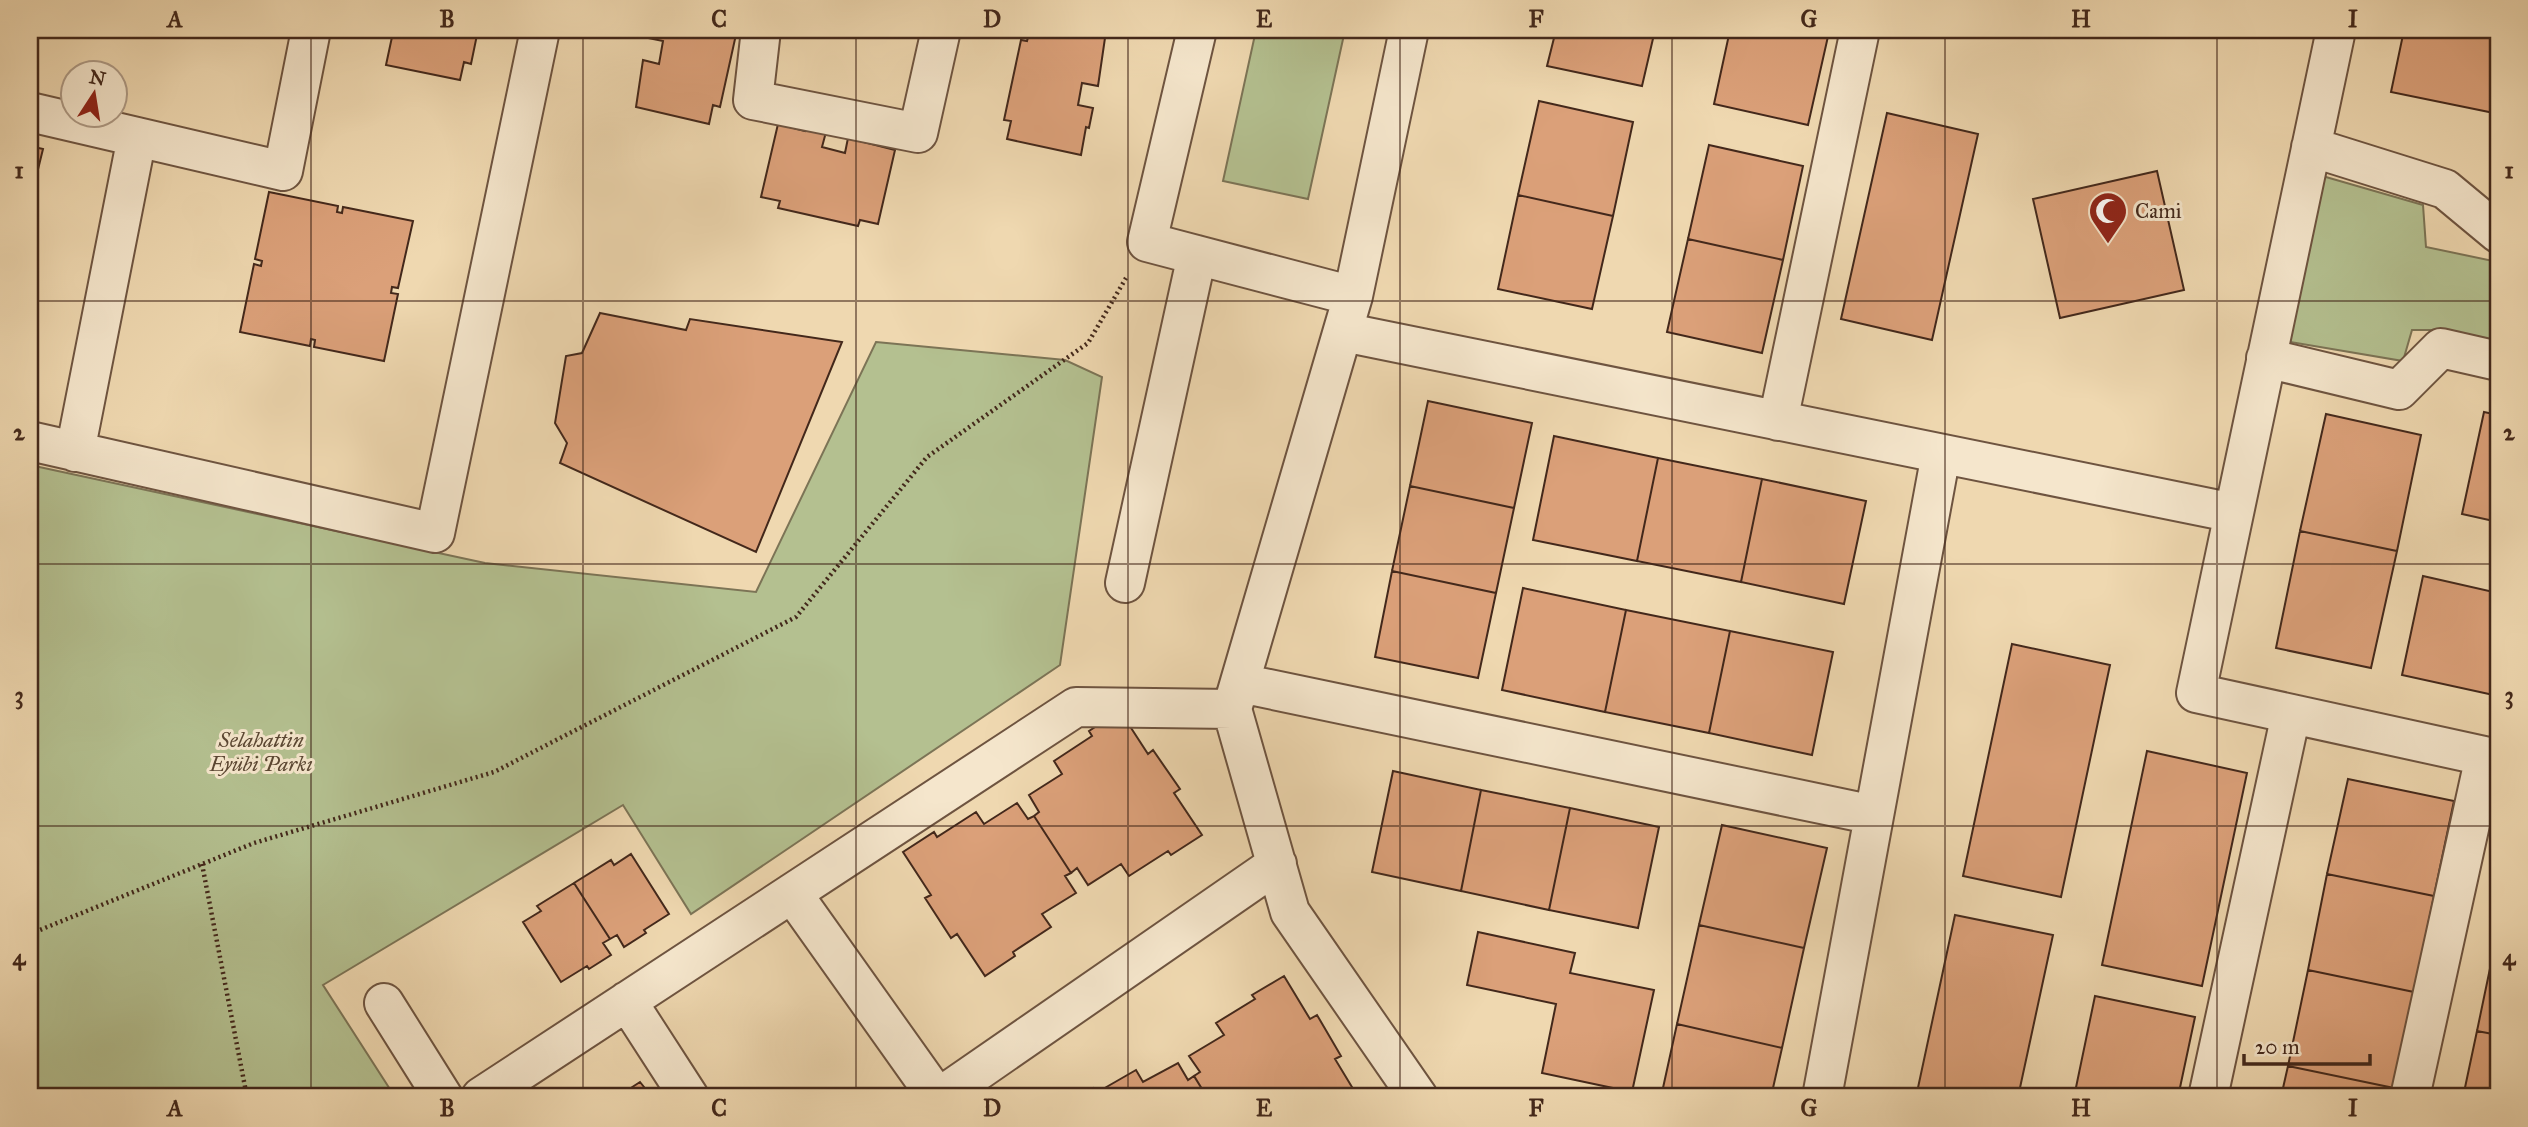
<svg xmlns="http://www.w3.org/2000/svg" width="2528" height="1127" font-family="'IM FELL Great Primer',serif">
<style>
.green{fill:#b4c090;stroke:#7c7456;stroke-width:2}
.building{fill:#dba079;stroke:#43281b;stroke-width:2}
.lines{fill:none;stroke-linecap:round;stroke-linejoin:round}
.minor-casing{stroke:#6e5440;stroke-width:42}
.path{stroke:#43281b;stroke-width:4.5;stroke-dasharray:2 3.5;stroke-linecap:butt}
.minor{stroke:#f5e6cc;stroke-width:38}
.grid{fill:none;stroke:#43281b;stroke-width:2;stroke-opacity:0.55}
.labels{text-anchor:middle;stroke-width:6;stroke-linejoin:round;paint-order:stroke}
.poi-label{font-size:21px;fill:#43281b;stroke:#f5e6cc;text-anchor:start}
.park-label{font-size:21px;font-style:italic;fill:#5a4632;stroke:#f5e6cc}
.neatline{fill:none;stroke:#43281b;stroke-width:2.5}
.grid-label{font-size:23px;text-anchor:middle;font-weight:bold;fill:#43281b}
</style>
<rect width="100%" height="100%" fill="#efd8b0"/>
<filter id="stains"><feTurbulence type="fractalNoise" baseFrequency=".00286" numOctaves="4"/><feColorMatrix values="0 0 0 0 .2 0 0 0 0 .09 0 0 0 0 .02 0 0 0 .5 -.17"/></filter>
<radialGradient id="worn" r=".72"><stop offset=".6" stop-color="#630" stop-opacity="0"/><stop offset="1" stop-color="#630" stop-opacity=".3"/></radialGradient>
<path class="green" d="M 1256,30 L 1345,30 L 1308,199 L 1223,181 Z
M 2319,175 L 2423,205 L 2426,247 L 2498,262 L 2498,343 L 2436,330 L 2412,330 L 2403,361 L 2285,341 Z
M 876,342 L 1065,360 L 1102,377 L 1060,665 L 691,914 L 623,805 L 323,985 L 395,1097 L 30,1097 L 30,465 L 485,563 L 756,592 Z"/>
<path class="building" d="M 391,30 L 478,30 L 471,64 L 464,62 L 460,80 L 386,65 L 392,37 L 390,37 Z
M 650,30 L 737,30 L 720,107 L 713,105 L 709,124 L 636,107 L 643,60 L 659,64 L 663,41 L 648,38 Z
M 1030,30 L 1066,30 L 1105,38 L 1098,86 L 1082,83 L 1078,105 L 1093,108 L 1089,128 L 1086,127 L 1081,155 L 1007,139 L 1011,121 L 1004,120 L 1021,40 L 1027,41 Z
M 1556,30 L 1655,30 L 1642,86 L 1547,66 Z
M 1730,30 L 1829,32 L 1808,125 L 1714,104 Z
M 2404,30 L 2498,30 L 2498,92 L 2494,113 L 2391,92 Z
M 1539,101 L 1633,122 L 1613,216 L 1518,195 Z
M 1887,113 L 1978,134 L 1932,340 L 1841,319 Z
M 778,124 L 805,131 L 806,128 L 826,132 L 822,147 L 845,153 L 848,138 L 895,150 L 878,224 L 860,220 L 858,226 L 778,208 L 780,201 L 761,197 Z
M 1709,145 L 1803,166 L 1783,260 L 1688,239 Z
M 30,146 L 43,149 L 30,202 Z
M 2157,171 L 2184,290 L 2060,318 L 2033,199 Z
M 269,192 L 338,206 L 337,212 L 342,213 L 343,207 L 413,221 L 398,288 L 392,287 L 391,293 L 398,294 L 384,361 L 314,347 L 315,340 L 311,339 L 310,346 L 240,332 L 254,264 L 261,266 L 262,261 L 255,259 Z
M 1518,195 L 1613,216 L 1592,309 L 1498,289 Z
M 1688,239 L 1783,260 L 1762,353 L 1667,332 Z
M 600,313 L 686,330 L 690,319 L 842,342 L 756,552 L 560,463 L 567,443 L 555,423 L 566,356 L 582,353 Z
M 1428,401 L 1532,423 L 1514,508 L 1410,486 Z
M 2484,412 L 2498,415 L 2498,522 L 2462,514 Z
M 2326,414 L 2421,435 L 2397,551 L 2300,531 Z
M 1554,436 L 1658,458 L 1637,561 L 1533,540 Z
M 1658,458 L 1762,479 L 1741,582 L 1637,561 Z
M 1762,479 L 1866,501 L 1844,604 L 1741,582 Z
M 1410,486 L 1514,508 L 1496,593 L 1392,571 Z
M 2300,531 L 2397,551 L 2371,668 L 2276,648 Z
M 1392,571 L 1496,593 L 1478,678 L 1375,657 Z
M 2423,576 L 2498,593 L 2498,696 L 2402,675 Z
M 1523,588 L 1626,610 L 1605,712 L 1502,690 Z
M 1626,610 L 1730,631 L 1709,733 L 1605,712 Z
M 1730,631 L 1833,652 L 1812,755 L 1709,733 Z
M 2012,644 L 2110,665 L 2061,897 L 1963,876 Z
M 1120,711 L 1148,754 L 1153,750 L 1180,789 L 1174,793 L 1202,835 L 1171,855 L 1168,851 L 1129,876 L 1121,864 L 1088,885 L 1077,868 L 1071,873 L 1034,816 L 1039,812 L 1029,795 L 1062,774 L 1054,761 L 1092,736 L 1089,731 Z
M 2147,751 L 2247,773 L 2202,986 L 2102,965 Z
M 1393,771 L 1481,790 L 1461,891 L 1372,872 Z
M 2348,779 L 2454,801 L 2434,896 L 2327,874 Z
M 1481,790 L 1570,808 L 1549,910 L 1461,891 Z
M 1017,803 L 1028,819 L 1034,816 L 1071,873 L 1065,876 L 1076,893 L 1042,914 L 1051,927 L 1013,952 L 1015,956 L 985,976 L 957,934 L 951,938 L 925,898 L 931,895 L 903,852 L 934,832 L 937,837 L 976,812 L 984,824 Z
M 1570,808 L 1659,827 L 1638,928 L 1549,910 Z
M 1722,825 L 1827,848 L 1804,948 L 1699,925 Z
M 631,854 L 669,914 L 644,930 L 646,933 L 624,947 L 617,935 L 610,939 L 574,883 L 611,860 L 614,865 Z
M 2327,874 L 2434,896 L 2414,992 L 2308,970 Z
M 574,883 L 610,939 L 603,943 L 611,955 L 589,969 L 587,966 L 561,982 L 523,922 L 541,911 L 537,906 Z
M 1955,915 L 2053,935 L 2018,1097 L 1916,1097 Z
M 1699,925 L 1804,948 L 1782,1048 L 1677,1024 Z
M 2498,930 L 2498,1035 L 2477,1031 Z
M 1478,932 L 1575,953 L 1570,973 L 1654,990 L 1632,1092 L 1542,1073 L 1556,1004 L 1467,985 Z
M 2308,970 L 2414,992 L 2394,1088 L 2288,1066 Z
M 1284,976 L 1310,1019 L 1317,1015 L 1341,1056 L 1335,1059 L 1358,1097 L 1207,1097 L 1194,1076 L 1200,1072 L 1189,1056 L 1224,1035 L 1216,1023 L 1255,999 L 1252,995 Z
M 2095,996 L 2195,1017 L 2178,1097 L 2074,1097 Z
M 1677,1024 L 1782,1048 L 1771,1097 L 1661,1097 Z
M 2477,1031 L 2498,1035 L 2498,1097 L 2463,1097 Z
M 1178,1063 L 1188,1080 L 1194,1076 L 1207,1097 L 1078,1097 L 1093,1088 L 1096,1093 L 1136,1070 L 1143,1082 Z
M 2288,1066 L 2394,1088 L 2392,1097 L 2281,1097 Z
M 640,1082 L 652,1097 L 617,1097 Z"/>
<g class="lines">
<defs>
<path id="minor" d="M 761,30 L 753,100 L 918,133 L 941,30
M 1197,30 L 1147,242 L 1353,296
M 1409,30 L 1353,296 L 1232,709 L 1290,912 L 1418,1097
M 2336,30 L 2196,693 L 2498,759
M 30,112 L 283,171 L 311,30
M 2311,147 L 2445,189 L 2498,233
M 1343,332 L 2234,513
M 2266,358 L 2399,390 L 2441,348 L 2498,361
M 1778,421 L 1860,30
M 30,441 L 435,533 L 540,30
M 75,452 L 137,137
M 1125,583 L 1197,255
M 1240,683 L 1874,815
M 792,893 L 937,1097
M 627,1001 L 689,1097
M 384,1003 L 443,1097
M 481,1097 L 1076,707 L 1232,709
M 940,1097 L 1277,864
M 1822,1097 L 1941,454
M 2208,1097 L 2291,714
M 2410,1097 L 2485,756"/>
</defs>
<use href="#minor" class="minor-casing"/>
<path class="path" d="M 202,864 L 247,1097
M 30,934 L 254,843 L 494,772 L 796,617 L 927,457 L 1088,343 L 1126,278"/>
<use href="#minor" class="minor"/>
</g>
<path class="grid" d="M 311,30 L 311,1097M 583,30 L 583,1097M 856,30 L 856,1097M 1128,30 L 1128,1097M 1400,30 L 1400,1097M 1672,30 L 1672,1097M 1945,30 L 1945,1097M 2217,30 L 2217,1097M 30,301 L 2498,301M 30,564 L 2498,564M 30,826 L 2498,826"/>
<defs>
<symbol id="mosque-pin" viewBox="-11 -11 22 30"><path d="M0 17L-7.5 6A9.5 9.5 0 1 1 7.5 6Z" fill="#8f2418" stroke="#f5e6cc"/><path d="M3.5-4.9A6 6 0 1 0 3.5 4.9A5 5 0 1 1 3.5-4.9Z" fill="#fff"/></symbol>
</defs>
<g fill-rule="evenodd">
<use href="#mosque-pin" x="2086" y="189" width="44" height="60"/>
</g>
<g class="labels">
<g class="poi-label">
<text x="2135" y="218">Cami</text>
</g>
<g class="park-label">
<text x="261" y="747">Selahattin<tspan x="261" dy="24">Eyübi Parkı</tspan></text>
</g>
</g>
<rect width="2528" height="1127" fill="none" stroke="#efd8b0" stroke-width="77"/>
<g transform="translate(94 94) rotate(12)"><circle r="33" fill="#f5e6cc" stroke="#ae9a85" stroke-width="2"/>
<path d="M0-5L12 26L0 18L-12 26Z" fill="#8f2418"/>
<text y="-10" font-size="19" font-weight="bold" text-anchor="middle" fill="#43281b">N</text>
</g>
<path d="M2244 1054v10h126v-10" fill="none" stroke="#43281b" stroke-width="3.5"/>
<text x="2255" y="1054" font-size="21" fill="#43281b" stroke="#f5e6cc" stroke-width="5" paint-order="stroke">20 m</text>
<rect x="38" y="38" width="2452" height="1050" class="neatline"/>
<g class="grid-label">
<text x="175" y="27">A</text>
<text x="447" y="27">B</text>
<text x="719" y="27">C</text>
<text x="992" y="27">D</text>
<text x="1264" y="27">E</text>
<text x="1536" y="27">F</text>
<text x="1809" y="27">G</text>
<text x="2081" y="27">H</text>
<text x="2353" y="27">I</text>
<text x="19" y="178">1</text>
<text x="2509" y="178">1</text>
<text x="19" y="440">2</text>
<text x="2509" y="440">2</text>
<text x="19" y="703">3</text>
<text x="2509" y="703">3</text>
<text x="19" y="965">4</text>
<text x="2509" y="965">4</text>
<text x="175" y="1116">A</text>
<text x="447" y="1116">B</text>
<text x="719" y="1116">C</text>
<text x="992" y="1116">D</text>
<text x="1264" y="1116">E</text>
<text x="1536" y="1116">F</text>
<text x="1809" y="1116">G</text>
<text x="2081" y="1116">H</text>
<text x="2353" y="1116">I</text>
</g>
<rect width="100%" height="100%" filter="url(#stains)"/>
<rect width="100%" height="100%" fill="url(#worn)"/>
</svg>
